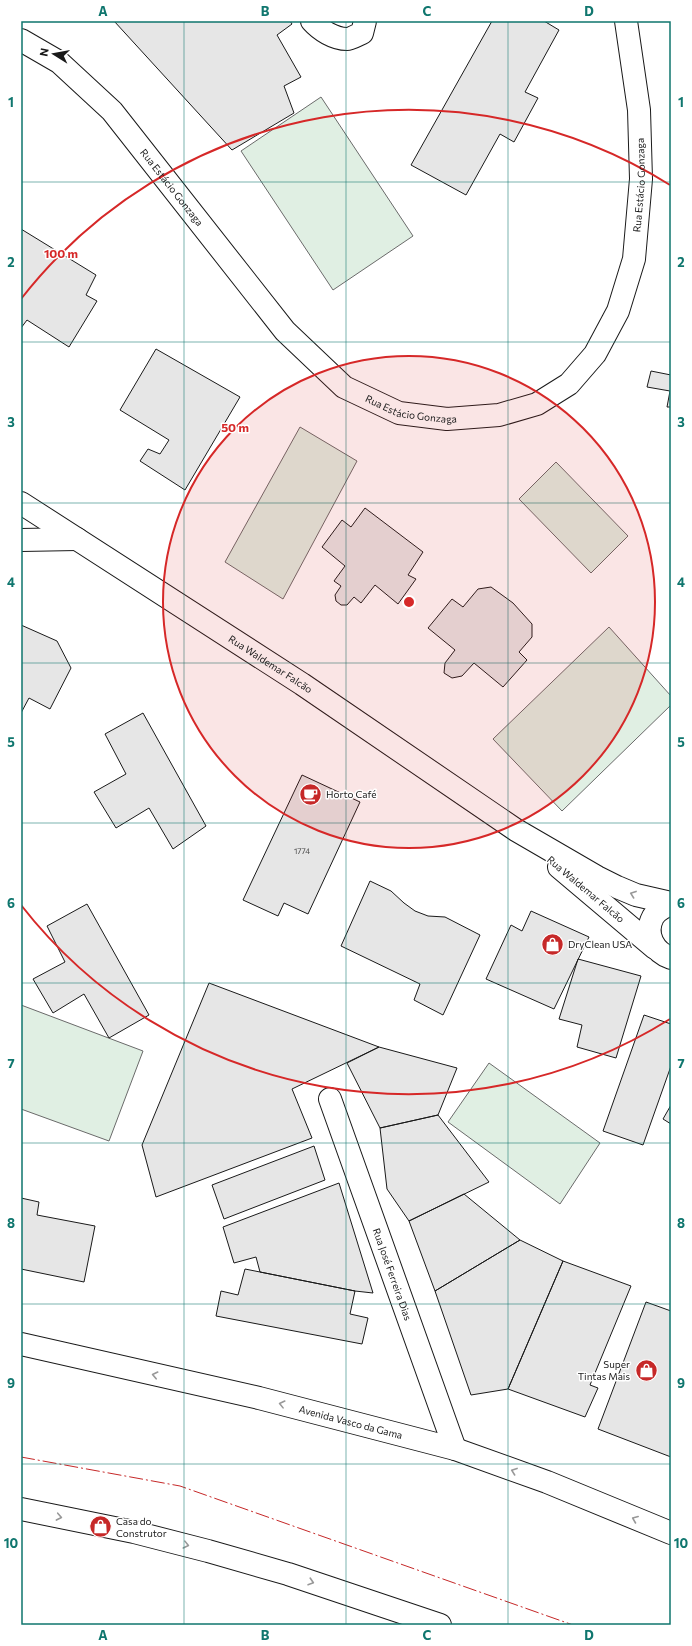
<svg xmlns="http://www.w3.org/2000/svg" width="692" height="1646" font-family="Commissioner,sans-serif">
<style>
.green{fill:#e0efe3;stroke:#6a6a6a}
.building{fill:#e6e6e6;stroke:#1a1a1a}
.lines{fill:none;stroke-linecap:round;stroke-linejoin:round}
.minor-casing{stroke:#1a1a1a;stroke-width:24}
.major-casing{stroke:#1a1a1a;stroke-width:24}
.minor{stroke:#fff;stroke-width:22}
.major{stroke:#fff;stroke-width:22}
.power{stroke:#c62828;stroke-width:1;stroke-dasharray:14 3 2 3;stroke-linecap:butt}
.oneway{stroke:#989898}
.grid{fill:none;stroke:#0f766e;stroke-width:1;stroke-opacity:0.55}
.ring{fill:none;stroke:#d62828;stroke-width:2}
.labels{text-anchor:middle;stroke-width:3;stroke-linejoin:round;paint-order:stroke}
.number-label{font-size:8px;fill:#4d4d4d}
.street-label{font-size:10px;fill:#1a1a1a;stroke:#fff}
.poi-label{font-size:10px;fill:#1a1a1a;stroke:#fff;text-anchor:start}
.centre{fill:#d62828;stroke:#fff;stroke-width:2}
.ring-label{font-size:12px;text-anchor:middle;font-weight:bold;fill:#d62828;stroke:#fff;stroke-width:3;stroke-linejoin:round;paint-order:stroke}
.neatline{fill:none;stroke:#0f766e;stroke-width:1.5}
.grid-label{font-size:13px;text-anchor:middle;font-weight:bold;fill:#0f766e}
</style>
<rect width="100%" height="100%" fill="#fff"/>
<path class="green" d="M 321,97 L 413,236 L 333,290 L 241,151 Z
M 300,427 L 357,461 L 283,599 L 225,562 Z
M 556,462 L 628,536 L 591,573 L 519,499 Z
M 609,627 L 671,696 L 671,705 L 562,811 L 493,739 Z
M 21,1005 L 143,1051 L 109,1141 L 21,1109 Z
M 489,1063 L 600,1143 L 560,1204 L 448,1122 Z"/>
<path class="building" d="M 114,21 L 290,21 L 292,24 L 277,35 L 301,77 L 284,86 L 294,113 L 232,150 Z
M 492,21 L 544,21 L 559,30 L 525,92 L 538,98 L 514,142 L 500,134 L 466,195 L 411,165 Z
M 21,229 L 96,275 L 86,295 L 97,301 L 69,347 L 27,320 L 21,328 Z
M 156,349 L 240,397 L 185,490 L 140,461 L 148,449 L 160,454 L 169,440 L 120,410 Z
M 651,371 L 671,375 L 671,407 L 667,407 L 670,391 L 647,387 Z
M 365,508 L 423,552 L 408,575 L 416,579 L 398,604 L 375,585 L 361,603 L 354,597 L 347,605 L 341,605 L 336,601 L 335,595 L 341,586 L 334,581 L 345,566 L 322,547 L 342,520 L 351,527 Z
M 491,587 L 513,603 L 532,624 L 532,637 L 519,652 L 527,660 L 503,687 L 474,663 L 462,676 L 452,678 L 444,673 L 445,663 L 455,650 L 428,628 L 452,599 L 463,607 L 478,589 Z
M 21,625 L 57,641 L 71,668 L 50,709 L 29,698 L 21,713 Z
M 143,713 L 206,826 L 173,849 L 149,808 L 116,828 L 94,792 L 126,774 L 105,734 Z
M 302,775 L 360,802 L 308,914 L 284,903 L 278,916 L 243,900 Z
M 370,881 L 391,891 L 404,903 L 415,911 L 428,916 L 445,917 L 480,935 L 443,1015 L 414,1000 L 420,984 L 341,946 Z
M 87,904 L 149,1015 L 109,1038 L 84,994 L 53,1013 L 33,979 L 65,962 L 47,926 Z
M 531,911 L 589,937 L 554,1009 L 486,979 L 511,925 L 522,931 Z
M 578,959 L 641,976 L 616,1058 L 577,1047 L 582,1025 L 559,1019 Z
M 209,983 L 379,1047 L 292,1089 L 312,1138 L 156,1197 L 142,1145 Z
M 644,1015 L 671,1024 L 671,1066 L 643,1145 L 603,1131 Z
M 379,1047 L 457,1068 L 438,1115 L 380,1128 L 347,1063 Z
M 671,1105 L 671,1124 L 663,1119 Z
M 438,1115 L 489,1182 L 409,1221 L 387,1189 L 380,1128 Z
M 314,1146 L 325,1180 L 224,1219 L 212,1185 Z
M 339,1183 L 373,1293 L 355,1291 L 260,1272 L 256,1257 L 234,1263 L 223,1227 Z
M 464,1194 L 520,1240 L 435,1291 L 409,1221 Z
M 21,1198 L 39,1202 L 37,1215 L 95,1226 L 84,1282 L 21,1269 Z
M 520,1240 L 563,1261 L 508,1389 L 471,1395 L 435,1291 Z
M 563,1261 L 631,1286 L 590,1385 L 598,1388 L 585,1417 L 508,1389 Z
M 245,1269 L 355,1291 L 350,1314 L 368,1318 L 362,1344 L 216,1316 L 221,1291 L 238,1295 Z
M 646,1302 L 671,1311 L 671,1457 L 598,1429 Z"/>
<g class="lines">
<defs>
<g id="minor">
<path d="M 312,21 C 320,30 334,39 347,39 C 351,39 357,35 362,33 L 365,21"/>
<path id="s1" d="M 21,40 L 59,62 L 112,111 L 285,331 L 344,387 L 399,413 L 447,419 L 499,415 L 537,404 L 569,384 L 595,354 L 618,311 L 634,259 L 641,179 L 639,110 L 626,21"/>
<path id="s2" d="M 21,503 L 302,684 L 516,830 L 597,877 L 617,887 L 636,895 L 671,903"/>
<path d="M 21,540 L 77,539"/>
<path d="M 559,867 L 655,948"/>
<path d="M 671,904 C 664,907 657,910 653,917 C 644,934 654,952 671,958"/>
<path id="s3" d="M 330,1099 L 455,1449"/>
</g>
<g id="major">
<path id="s4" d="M 21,1344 L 259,1398 L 455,1449 L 547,1482 L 671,1533"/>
<path d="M 21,1509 L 134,1532 L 208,1551 L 288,1574 L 440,1625"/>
</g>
</defs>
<use href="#minor" class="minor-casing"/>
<use href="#major" class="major-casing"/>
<use href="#minor" class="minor"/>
<use href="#major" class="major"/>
<path class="power" d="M 21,1457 L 180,1486 L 573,1625"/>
</g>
<defs><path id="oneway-chevron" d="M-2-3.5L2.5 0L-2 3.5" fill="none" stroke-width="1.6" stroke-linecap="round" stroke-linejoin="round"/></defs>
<g class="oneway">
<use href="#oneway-chevron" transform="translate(633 894) rotate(-160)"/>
<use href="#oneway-chevron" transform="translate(155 1375) rotate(-167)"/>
<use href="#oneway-chevron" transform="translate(282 1404) rotate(-166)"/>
<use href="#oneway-chevron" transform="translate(514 1471) rotate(-160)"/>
<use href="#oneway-chevron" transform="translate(59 1517) rotate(11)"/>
<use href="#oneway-chevron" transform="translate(635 1519) rotate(-158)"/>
<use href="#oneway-chevron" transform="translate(186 1545) rotate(14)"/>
<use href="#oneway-chevron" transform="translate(311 1582) rotate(18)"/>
</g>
<path class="grid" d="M 184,21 L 184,1625M 346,21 L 346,1625M 508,21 L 508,1625M 21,182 L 671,182M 21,342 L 671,342M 21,503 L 671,503M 21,663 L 671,663M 21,823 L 671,823M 21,983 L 671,983M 21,1143 L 671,1143M 21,1304 L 671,1304M 21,1464 L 671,1464"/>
<circle cx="409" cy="602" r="246" fill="#d62828" fill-opacity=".12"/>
<g class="ring">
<circle cx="409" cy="602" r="246"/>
<path d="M670 1019A492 492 0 0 1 21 905M21 299A492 492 0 0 1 670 185"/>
</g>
<defs>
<symbol id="cafe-disc" viewBox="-11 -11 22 22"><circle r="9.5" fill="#c62828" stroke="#fff"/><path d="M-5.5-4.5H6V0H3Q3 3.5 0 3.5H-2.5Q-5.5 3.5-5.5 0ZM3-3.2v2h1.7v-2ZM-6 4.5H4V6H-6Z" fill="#fff"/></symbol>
<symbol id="shop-disc" viewBox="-11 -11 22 22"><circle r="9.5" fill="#c62828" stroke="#fff"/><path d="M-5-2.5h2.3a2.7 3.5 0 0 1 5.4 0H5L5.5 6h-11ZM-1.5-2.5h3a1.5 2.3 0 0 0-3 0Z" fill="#fff"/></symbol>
</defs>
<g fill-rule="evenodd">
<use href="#cafe-disc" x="298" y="782" width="25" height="25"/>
<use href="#shop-disc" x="540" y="932" width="25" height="25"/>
<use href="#shop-disc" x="634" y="1358" width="25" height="25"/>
<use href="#shop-disc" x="88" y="1514" width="25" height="25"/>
</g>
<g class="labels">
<g class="number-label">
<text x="302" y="854">1774</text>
</g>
<g class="street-label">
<text dy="4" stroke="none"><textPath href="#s1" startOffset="933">Rua Estácio Gonzaga</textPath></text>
<text dy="4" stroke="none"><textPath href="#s1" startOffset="213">Rua Estácio Gonzaga</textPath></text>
<text dy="4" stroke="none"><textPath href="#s1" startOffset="549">Rua Estácio Gonzaga</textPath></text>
<text dy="4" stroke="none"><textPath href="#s2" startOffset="297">Rua Waldemar Falcão</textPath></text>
<text transform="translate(586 889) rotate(40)" y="4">Rua Waldemar Falcão</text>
<text dy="4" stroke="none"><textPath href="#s3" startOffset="186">Rua José Ferreira Dias</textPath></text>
<text dy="4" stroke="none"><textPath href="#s4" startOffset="339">Avenida Vasco da Gama</textPath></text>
</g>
<g class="poi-label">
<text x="326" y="798">Horto Café</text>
<text x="568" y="948">DryClean USA</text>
<text x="630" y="1368" text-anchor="end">Super<tspan x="630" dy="12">Tintas Mais</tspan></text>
<text x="116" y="1525">Casa do<tspan x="116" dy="12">Construtor</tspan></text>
</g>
</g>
<circle cx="409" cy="602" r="6" class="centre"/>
<g class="ring-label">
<text x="61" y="258">100 m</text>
<text x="235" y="432">50 m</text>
</g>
<rect width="692" height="1646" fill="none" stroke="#ffffff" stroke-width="44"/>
<g transform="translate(54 54) rotate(281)" stroke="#ffffff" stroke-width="3" paint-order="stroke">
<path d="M0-3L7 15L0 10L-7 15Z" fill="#1a1a1a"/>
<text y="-6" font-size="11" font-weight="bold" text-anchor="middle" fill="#1a1a1a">N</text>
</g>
<rect x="22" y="22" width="648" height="1602" class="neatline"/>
<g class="grid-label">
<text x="103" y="16">A</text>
<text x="265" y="16">B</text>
<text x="427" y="16">C</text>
<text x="589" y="16">D</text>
<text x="11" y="107">1</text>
<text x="681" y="107">1</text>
<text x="11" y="267">2</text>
<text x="681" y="267">2</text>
<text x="11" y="427">3</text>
<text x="681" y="427">3</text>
<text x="11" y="587">4</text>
<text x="681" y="587">4</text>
<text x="11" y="747">5</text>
<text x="681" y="747">5</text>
<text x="11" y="908">6</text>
<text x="681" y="908">6</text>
<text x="11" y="1068">7</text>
<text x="681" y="1068">7</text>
<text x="11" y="1228">8</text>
<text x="681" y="1228">8</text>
<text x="11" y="1388">9</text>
<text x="681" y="1388">9</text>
<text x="11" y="1548">10</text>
<text x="681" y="1548">10</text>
<text x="103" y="1640">A</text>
<text x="265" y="1640">B</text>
<text x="427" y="1640">C</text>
<text x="589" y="1640">D</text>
</g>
</svg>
